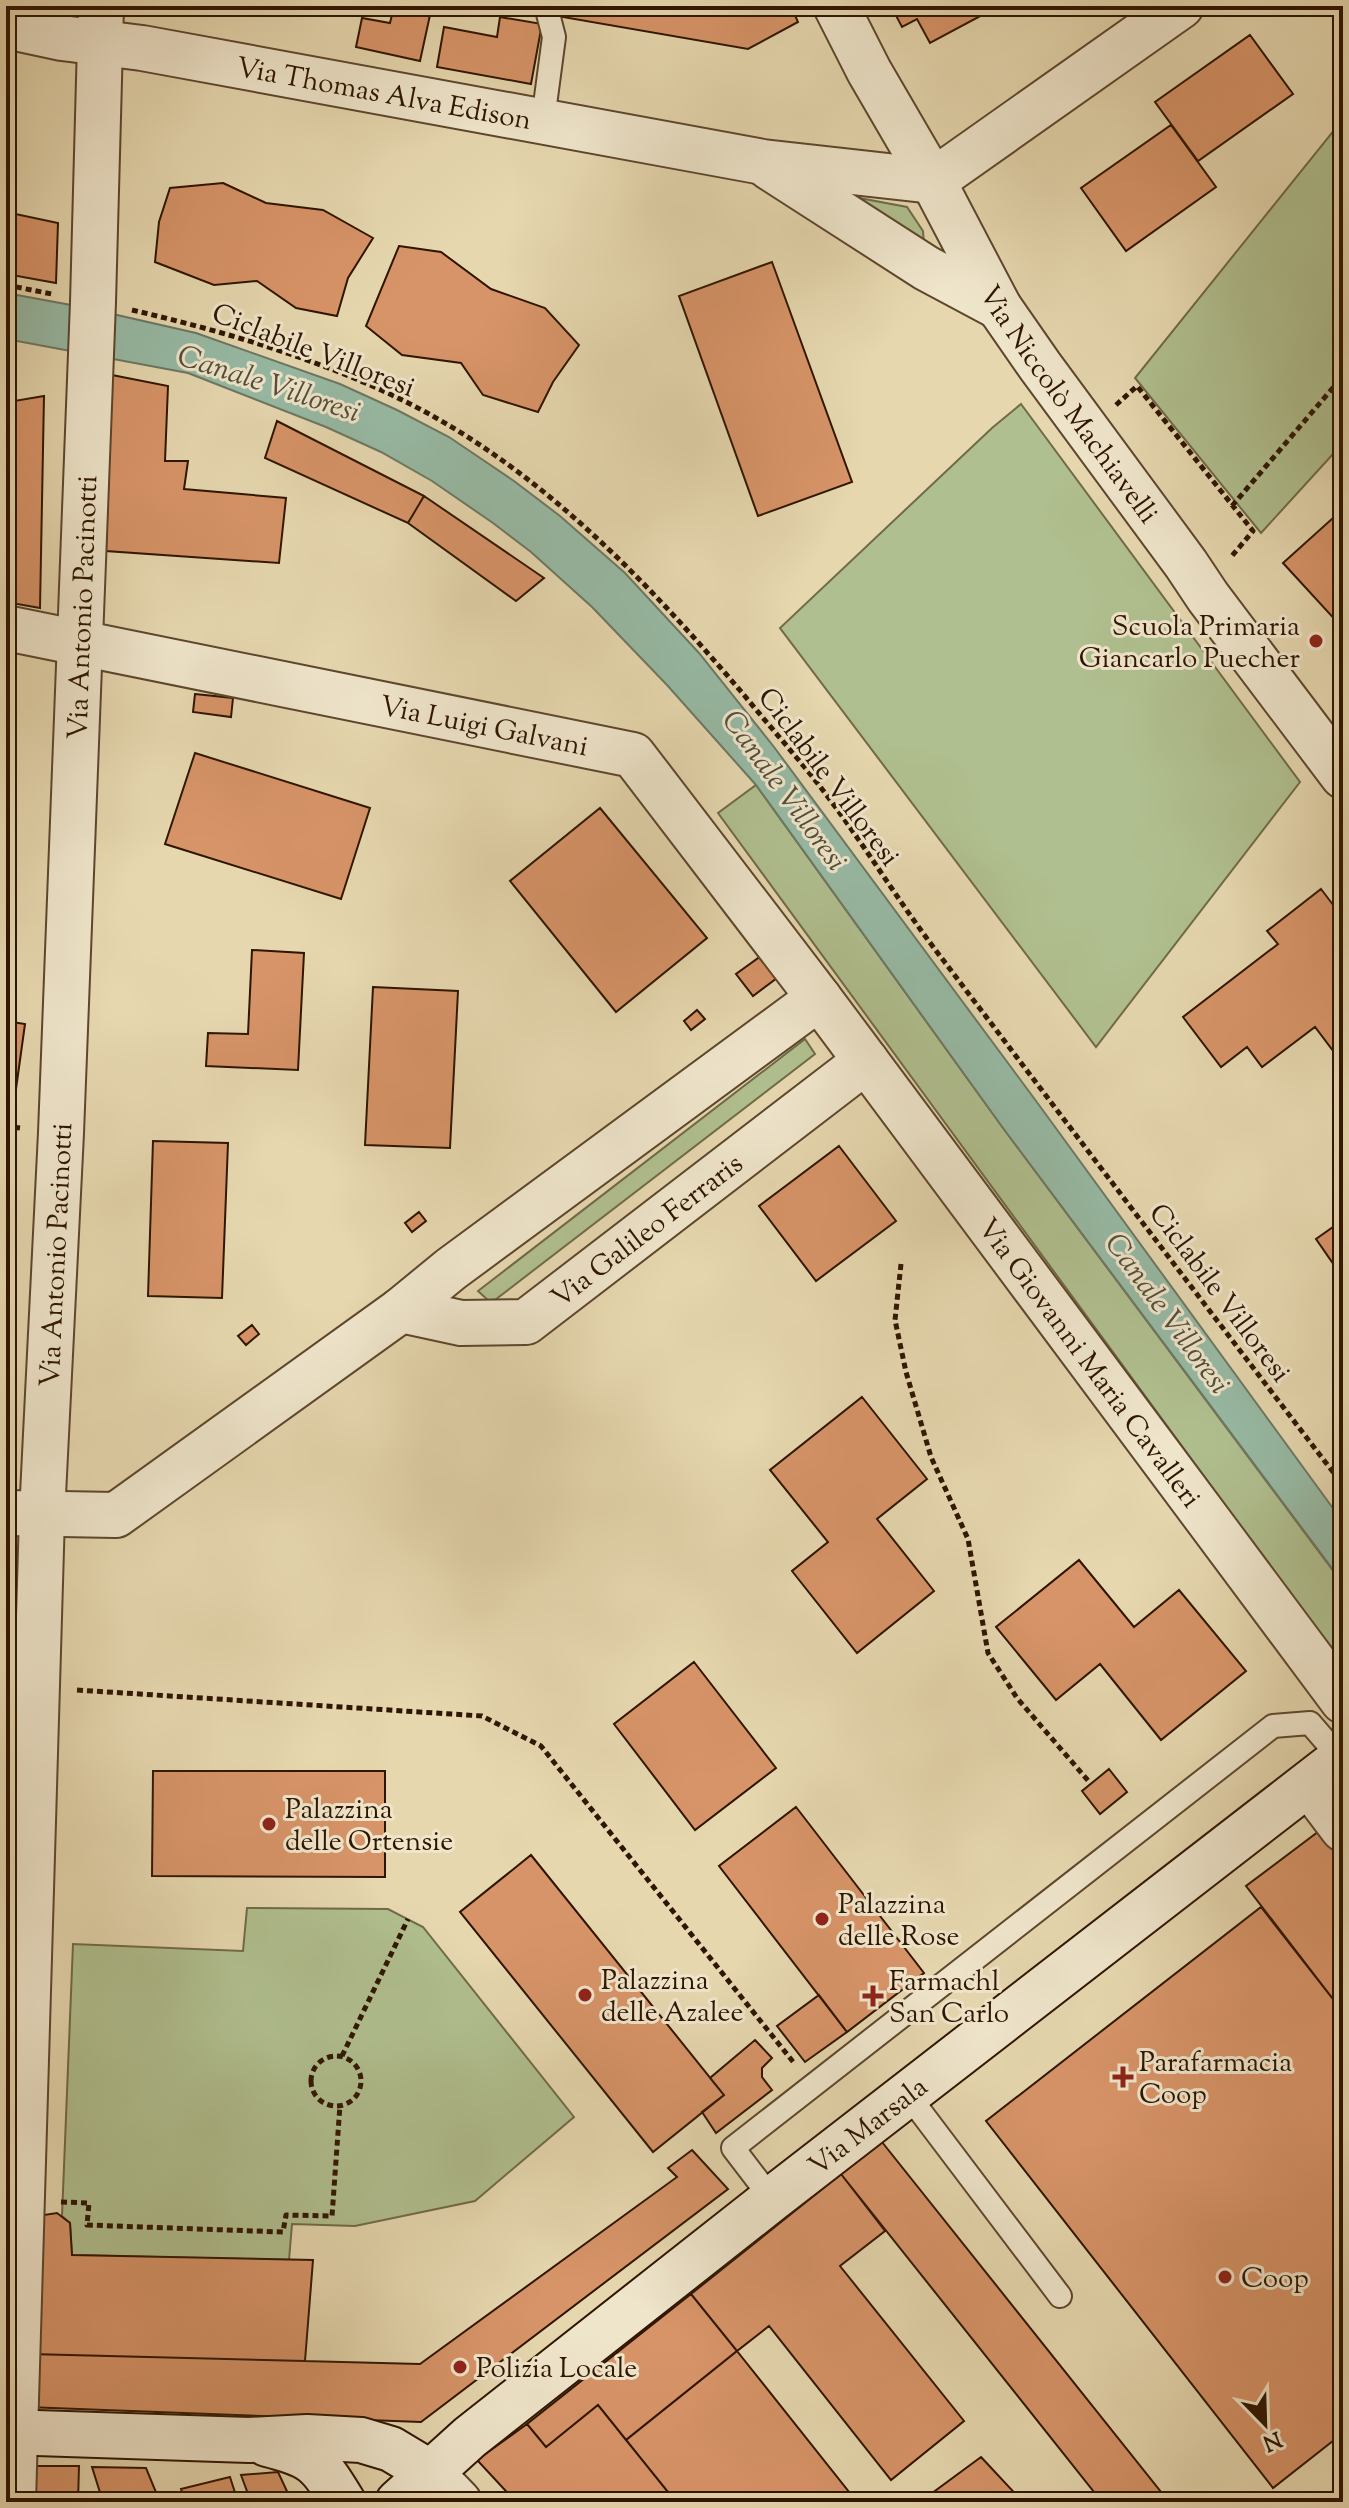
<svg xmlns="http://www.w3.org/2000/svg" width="1349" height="2508" font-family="'Sorts Mill Goudy',serif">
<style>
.green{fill:#b0bf8f;stroke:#706a48;stroke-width:2}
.water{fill:#97baa5;stroke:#6d7863;stroke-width:2}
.building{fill:#d79468;stroke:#2f1500;stroke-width:2}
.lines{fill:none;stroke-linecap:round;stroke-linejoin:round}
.lane-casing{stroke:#5d462c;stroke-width:26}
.street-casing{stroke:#5d462c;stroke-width:48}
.secondary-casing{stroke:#2f1500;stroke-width:48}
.path{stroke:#2f1500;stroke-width:5;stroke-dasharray:6 4;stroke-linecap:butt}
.lane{stroke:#efe5cb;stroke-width:22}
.street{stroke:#efe5cb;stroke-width:44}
.secondary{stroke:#efe5cb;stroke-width:44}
.poi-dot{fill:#8f2418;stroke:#efe5cb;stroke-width:3}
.labels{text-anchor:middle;stroke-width:6;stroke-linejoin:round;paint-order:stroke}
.street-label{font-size:28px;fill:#2f1500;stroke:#efe5cb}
.poi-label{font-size:28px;fill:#2f1500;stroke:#efe5cb;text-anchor:start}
.water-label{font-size:30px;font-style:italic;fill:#534f3a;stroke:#efe5cb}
</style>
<rect width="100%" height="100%" fill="#e6d7af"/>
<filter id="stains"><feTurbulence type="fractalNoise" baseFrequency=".0025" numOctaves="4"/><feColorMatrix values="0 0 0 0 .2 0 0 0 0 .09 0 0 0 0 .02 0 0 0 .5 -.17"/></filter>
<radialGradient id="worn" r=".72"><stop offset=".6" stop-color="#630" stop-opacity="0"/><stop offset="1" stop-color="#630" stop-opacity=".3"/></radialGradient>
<path class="green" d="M 1343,119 L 1343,443 L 1261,533 L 1135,378 Z
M 838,194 L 907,207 L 923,231 L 925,256 Z
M 1021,404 L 1300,782 L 1096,1047 L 780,628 L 992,428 Z
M 756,785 L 1003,1128 L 1343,1584 L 1343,1666 L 718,813 Z
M 805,1039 L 815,1054 L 491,1303 L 478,1291 Z
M 247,1908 L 388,1909 L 423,1927 L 574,2117 L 475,2201 L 355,2226 L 292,2224 L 289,2260 L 72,2255 L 70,2223 L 62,2216 L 73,1944 L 243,1951 Z"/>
<path class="water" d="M 6,293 L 82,307 L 196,333 L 340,384 L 397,410 L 449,437 L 514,481 L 560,516 L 625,573 L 699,653 L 774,747 L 1039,1105 L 1343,1522 L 1343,1583 L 1003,1128 L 756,785 L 667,685 L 592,607 L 531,552 L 493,523 L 432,481 L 381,452 L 326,427 L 188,373 L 6,339 Z"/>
<path class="building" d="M 394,6 L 420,6 L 418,13 L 430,15 L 420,61 L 356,47 L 362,18 L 390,23 Z
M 559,6 L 791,6 L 798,22 L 748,49 L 557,16 Z
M 891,6 L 999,6 L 930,43 L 917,19 L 902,27 Z
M 500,17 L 542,24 L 531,84 L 437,67 L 444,27 L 497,37 Z
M 1250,35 L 1293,94 L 1198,161 L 1155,102 Z
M 1171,125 L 1216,187 L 1126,251 L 1081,188 Z
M 223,183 L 266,203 L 323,210 L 373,238 L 348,278 L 337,316 L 296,308 L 257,281 L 214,285 L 155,262 L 159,222 L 170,188 Z
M 6,212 L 58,223 L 56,283 L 6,274 Z
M 399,246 L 441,252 L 491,289 L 545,308 L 579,345 L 553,382 L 538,412 L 483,395 L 461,363 L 402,355 L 366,326 Z
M 772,262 L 852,482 L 758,516 L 679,296 Z
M 6,358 L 15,359 L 10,390 L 6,389 Z
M 112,375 L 168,386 L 165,461 L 188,461 L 184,489 L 286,498 L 279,563 L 106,551 Z
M 44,396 L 40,608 L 6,602 L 6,511 L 14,401 Z
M 277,421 L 424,496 L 408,523 L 265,458 Z
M 424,496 L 544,578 L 516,601 L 408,523 Z
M 1343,509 L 1343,619 L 1338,623 L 1283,563 Z
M 195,694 L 233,698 L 231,717 L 193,712 Z
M 195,753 L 370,808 L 341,899 L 165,844 Z
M 600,808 L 707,938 L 616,1012 L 510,881 Z
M 1321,889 L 1343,918 L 1343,1064 L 1315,1027 L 1262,1067 L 1247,1047 L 1221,1067 L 1183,1017 L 1278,944 L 1267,931 Z
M 252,950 L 304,953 L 298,1070 L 206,1066 L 208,1033 L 248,1034 Z
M 761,956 L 777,978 L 753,996 L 736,974 Z
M 373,987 L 458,991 L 450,1148 L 365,1145 Z
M 697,1010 L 705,1019 L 691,1030 L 684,1021 Z
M 6,1021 L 25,1024 L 16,1089 L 6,1087 Z
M 153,1141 L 228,1143 L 222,1298 L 148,1296 Z
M 839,1146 L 896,1221 L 816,1281 L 759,1206 Z
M 419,1212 L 426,1221 L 412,1232 L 405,1223 Z
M 1343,1220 L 1343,1278 L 1316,1239 Z
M 252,1325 L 259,1334 L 246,1345 L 238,1336 Z
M 862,1397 L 927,1479 L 877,1519 L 934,1591 L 857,1653 L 792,1571 L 828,1542 L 770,1470 Z
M 1079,1560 L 1134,1627 L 1179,1590 L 1246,1671 L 1161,1740 L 1100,1664 L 1056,1700 L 996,1627 Z
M 694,1662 L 776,1768 L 695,1830 L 614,1724 Z
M 1109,1769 L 1127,1792 L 1100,1814 L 1082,1791 Z
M 153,1771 L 385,1771 L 385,1877 L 152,1876 Z
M 796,1807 L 924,1973 L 847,2032 L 719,1866 Z
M 1343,1813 L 1343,2012 L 1246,1886 Z
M 531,1855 L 724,2095 L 653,2152 L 460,1912 Z
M 1261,1907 L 1343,2012 L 1343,2433 L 1273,2488 L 986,2121 Z
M 819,1995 L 847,2032 L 805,2062 L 777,2026 Z
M 755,2040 L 772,2058 L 762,2068 L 762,2077 L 772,2090 L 716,2133 L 702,2112 L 724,2095 L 710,2078 Z
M 882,2142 L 1169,2502 L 1102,2502 L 841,2174 Z
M 692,2150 L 728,2189 L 421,2422 L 26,2407 L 30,2354 L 420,2364 L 677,2177 L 668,2168 Z
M 841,2174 L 885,2231 L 840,2266 L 964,2421 L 891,2480 L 769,2326 L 737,2351 L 691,2294 Z
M 57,2213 L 70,2223 L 72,2255 L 313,2260 L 305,2361 L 30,2354 L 37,2216 Z
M 691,2294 L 737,2351 L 626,2440 L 598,2405 L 546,2447 L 527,2424 Z
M 737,2351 L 857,2502 L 676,2502 L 626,2440 Z
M 598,2405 L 676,2502 L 516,2502 L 477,2460 L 527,2424 L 546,2447 Z
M 981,2457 L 1023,2502 L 920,2502 Z
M 24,2466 L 79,2466 L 78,2502 L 23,2502 Z
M 92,2467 L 146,2468 L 160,2502 L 103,2502 Z
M 278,2472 L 292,2502 L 251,2502 L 241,2475 Z
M 230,2477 L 238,2502 L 185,2502 L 181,2489 Z"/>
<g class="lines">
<defs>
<path id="lane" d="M 543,120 L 554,37 L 546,6
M 908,2095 L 1060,2296
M 772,2199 L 733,2148 L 1273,1726 L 1310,1723 L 1341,1759"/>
<g id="street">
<path id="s1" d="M 836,6 L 869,71 L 933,181 L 999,307 L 1040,366 L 1186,564 L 1208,597 L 1343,776"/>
<path id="s2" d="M 6,26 L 62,38 L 142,48 L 763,162 L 933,181 L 1181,6"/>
<path d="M 769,167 L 926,268 L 999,307"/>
<path id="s3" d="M 6,628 L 633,755 L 819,998 L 1343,1701"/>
<path id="s4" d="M 401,1310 L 461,1323 L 526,1322 L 866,1061"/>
<path d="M 6,1513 L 116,1515 L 401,1310 L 451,1269 L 819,998"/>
<path d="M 1309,1784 L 1343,1829"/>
<path d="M 431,2473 L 459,2502"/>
<path id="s5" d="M 13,2502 L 42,1515 L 61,1133 L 93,302 L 101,6"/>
</g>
<g id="secondary">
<path d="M 6,2432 L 249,2440 L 307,2437 L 361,2440 L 391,2449 L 431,2473"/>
<path d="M 267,2444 C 314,2456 318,2461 343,2502"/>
<path id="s6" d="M 398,2502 L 470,2437 L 772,2199 L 1343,1757"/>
</g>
</defs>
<use href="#lane" class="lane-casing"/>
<use href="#street" class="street-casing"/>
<use href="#secondary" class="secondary-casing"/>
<path class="path" d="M 6,285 L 52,294
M 132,310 C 239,335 355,369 450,426 C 565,495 658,594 744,695 C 766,722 789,748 811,775 C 856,831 893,894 937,952 C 1072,1130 1207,1308 1343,1485
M 1116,405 L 1137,386 L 1253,531 L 1231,557
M 1232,506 L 1343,376
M 6,1126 L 20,1128
M 901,1264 L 895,1320 L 906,1372 L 931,1457 L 968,1539 L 988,1653 L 1017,1698 L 1091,1784
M 77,1690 L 482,1716 L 541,1746 L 794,2063
M 342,2056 L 408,1919
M311 2081a25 25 0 1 1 50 0a25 25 0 1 1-50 0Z
M 61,2202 L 89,2203 L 87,2225 L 283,2232 L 286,2215 L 332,2216 L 340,2105"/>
<use href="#lane" class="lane"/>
<use href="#street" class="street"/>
<use href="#secondary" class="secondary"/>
</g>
<g class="poi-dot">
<circle cx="1316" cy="641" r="8"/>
<circle cx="269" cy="1824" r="8"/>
<circle cx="822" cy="1919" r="8"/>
<circle cx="585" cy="1995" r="8"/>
<path d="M869 1984h8v8h8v8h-8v8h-8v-8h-8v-8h8z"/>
<path d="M1119 2065h8v8h8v8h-8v8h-8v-8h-8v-8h8z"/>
<circle cx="1225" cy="2277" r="8"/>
<circle cx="460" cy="2367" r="8"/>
</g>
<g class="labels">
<g class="street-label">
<text dy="10" stroke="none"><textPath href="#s2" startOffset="384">Via Thomas Alva Edison</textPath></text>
<text transform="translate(314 349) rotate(21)" y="10">Ciclabile Villoresi</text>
<text dy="10" stroke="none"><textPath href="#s1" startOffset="462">Via Niccolò Machiavelli</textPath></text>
<text dy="10" stroke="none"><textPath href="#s5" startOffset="1896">Via Antonio Pacinotti</textPath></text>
<text dy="10" stroke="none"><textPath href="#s3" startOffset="488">Via Luigi Galvani</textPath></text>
<text transform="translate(830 776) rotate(53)" y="10">Ciclabile Villoresi</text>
<text dy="10" stroke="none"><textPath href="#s4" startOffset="278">Via Galileo Ferraris</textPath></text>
<text dy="10" stroke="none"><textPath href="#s5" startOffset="1248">Via Antonio Pacinotti</textPath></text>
<text transform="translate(1221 1292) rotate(53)" y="10">Ciclabile Villoresi</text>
<text dy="10" stroke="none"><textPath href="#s3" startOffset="1400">Via Giovanni Maria Cavalleri</textPath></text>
<text dy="10" stroke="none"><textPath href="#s6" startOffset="602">Via Marsala</textPath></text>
</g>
<g class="poi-label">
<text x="1300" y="635" text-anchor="end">Scuola Primaria<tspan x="1300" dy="32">Giancarlo Puecher</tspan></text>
<text x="285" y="1818">Palazzina<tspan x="285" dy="32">delle Ortensie</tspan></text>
<text x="838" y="1913">Palazzina<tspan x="838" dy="32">delle Rose</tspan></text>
<text x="601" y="1989">Palazzina<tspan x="601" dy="32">delle Azalee</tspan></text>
<text x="889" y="1990">Farmachl<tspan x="889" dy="32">San Carlo</tspan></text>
<text x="1139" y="2071">Parafarmacia<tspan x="1139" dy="32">Coop</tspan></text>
<text x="1241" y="2287">Coop</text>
<text x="476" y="2377">Polizia Locale</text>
</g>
<g class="water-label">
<text transform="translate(269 383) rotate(18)" y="10">Canale Villoresi</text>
<text transform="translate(785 790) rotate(54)" y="10">Canale Villoresi</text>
<text transform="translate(1168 1313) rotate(54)" y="10">Canale Villoresi</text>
</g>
</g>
<rect width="1349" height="2508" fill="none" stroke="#e6d7af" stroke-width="32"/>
<rect x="8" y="8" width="1333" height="2492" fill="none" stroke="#2f1500" stroke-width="4"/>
<rect x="16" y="16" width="1317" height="2476" fill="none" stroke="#2f1500" stroke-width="2"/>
<g transform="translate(1265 2424) rotate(157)" stroke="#efe5cb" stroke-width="6" paint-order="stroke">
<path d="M0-6L14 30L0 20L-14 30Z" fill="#2f1500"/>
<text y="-12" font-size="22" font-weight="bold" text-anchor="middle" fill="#2f1500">N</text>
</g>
<rect width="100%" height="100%" filter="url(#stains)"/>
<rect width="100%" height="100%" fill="url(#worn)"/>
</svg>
